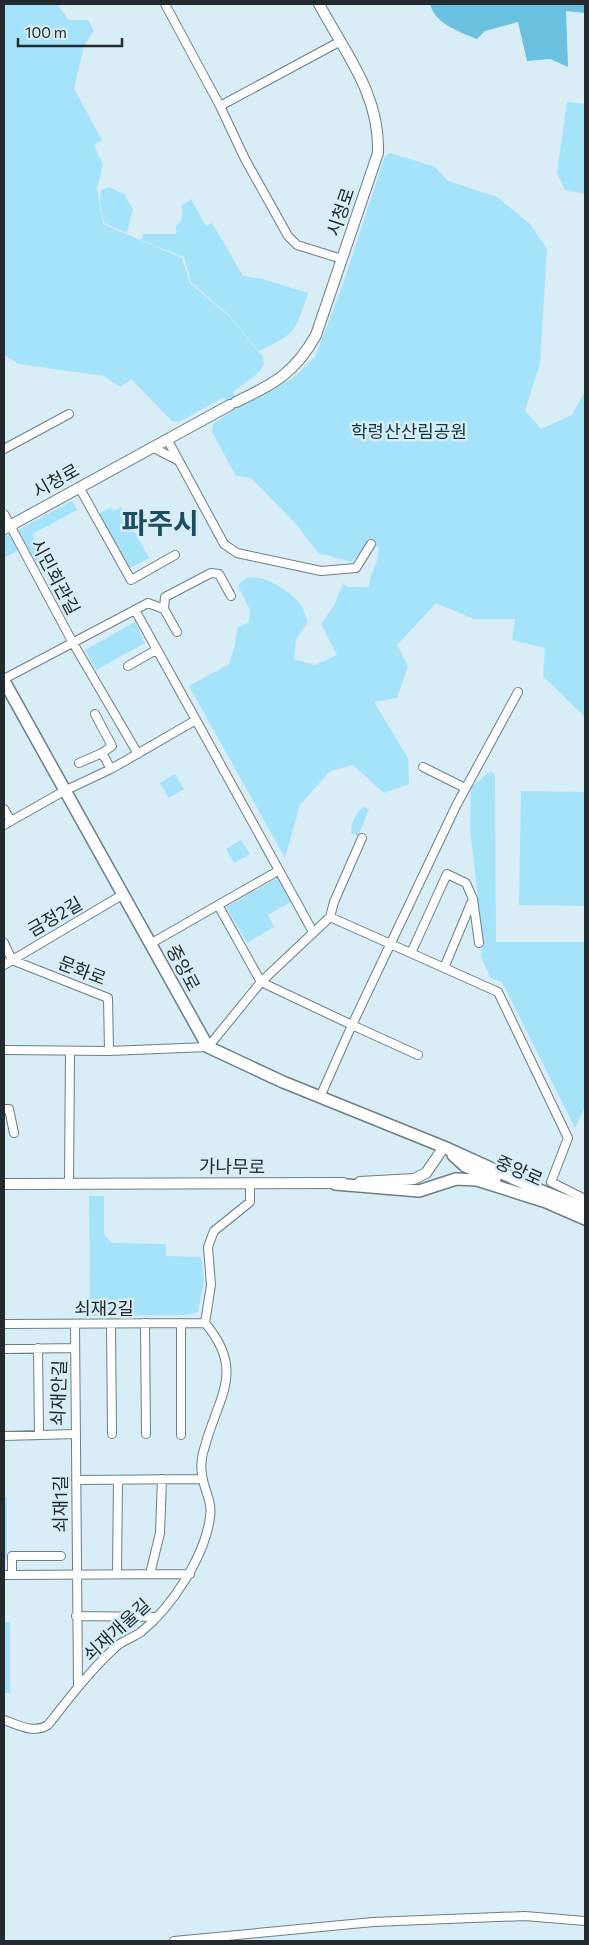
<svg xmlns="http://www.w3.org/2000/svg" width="589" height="1945" font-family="Commissioner,'Noto Sans KR',sans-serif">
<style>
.green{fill:#a5e3fb}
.forest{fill:#6bc1e0}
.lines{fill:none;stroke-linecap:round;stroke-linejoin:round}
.minor-casing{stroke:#6c7f86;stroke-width:10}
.tertiary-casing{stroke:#6c7f86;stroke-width:12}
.secondary-casing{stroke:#6c7f86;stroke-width:14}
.minor{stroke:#fff;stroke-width:8}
.tertiary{stroke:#fff;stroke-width:10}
.secondary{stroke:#fff;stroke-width:11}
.labels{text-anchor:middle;stroke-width:5;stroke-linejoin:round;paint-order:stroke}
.street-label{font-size:18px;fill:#222a2d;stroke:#d8edf5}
.park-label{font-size:18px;fill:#0e3744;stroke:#d8edf5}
.town-label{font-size:28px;font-weight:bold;fill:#1c4e5f;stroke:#d8edf5}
</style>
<rect width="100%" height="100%" fill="#d8edf5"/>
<path class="green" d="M 4,4 L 57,4 L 69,20 L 88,20 L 94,31 L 84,46 L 74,89 L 102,140 L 94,145 L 103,165 L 97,188 L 103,224 L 182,258 L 190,283 L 231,318 L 263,357 L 264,365 L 257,374 L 233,392 L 239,406 L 292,379 L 315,357 L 343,284 L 385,156 L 390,153 L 435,167 L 448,181 L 497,197 L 530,224 L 547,249 L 540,363 L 525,411 L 541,429 L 572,415 L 585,391 L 585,717 L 543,676 L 545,648 L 512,640 L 515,619 L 474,619 L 436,603 L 397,645 L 408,666 L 397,698 L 374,702 L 408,758 L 409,784 L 384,793 L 353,765 L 330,771 L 300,805 L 285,858 L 189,686 L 229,664 L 235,645 L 237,628 L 249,622 L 250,610 L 238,586 C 251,565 285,588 298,601 C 303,606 305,616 308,622 L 296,640 L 294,659 L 315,665 L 337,655 L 321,624 L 335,604 L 343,583 L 348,587 L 369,587 C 370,572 379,563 379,548 L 368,542 L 352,562 L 318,553 L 296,524 L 251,478 L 236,476 L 212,432 L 213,424 L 232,411 L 225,398 L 222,398 L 179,422 L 172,421 L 131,379 L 121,387 L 103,376 L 19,364 L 4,355 Z
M 567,102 L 585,104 L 585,194 L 565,190 L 557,173 Z
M 109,187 L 124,194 L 133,209 L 127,233 L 104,223 L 100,203 L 101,190 Z
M 191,199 L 206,226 L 212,223 L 243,276 L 263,279 L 308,293 C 295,332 297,333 259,351 L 230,316 L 191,282 L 184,257 L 141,240 L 143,234 L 176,234 L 176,226 C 183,220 184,214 181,206 Z
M 72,501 L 77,510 L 32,534 L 47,561 L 37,566 L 18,530 Z
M 111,507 L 113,511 L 121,507 L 149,558 L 130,568 L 126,566 L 97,515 Z
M 11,533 L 19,550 L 4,558 L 4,537 Z
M 135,622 L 145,643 L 96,670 L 85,650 Z
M 491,771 L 495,775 L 496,942 L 585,942 L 585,1107 L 575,1128 L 502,982 L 491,978 L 481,957 L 482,934 L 470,828 L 471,787 Z
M 175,774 L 184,789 L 169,798 L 160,783 Z
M 521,791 L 585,792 L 585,906 L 519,905 Z
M 363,807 L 369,809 L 358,836 L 351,833 C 351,823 355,814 363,807 Z
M 241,840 L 250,854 L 234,863 L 226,849 Z
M 277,878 L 291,902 L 268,915 L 274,927 L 247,943 L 226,907 Z
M 89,1196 L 104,1196 L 104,1234 L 112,1243 L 166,1244 L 166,1256 L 201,1257 L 204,1281 L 198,1312 L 189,1315 L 90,1316 Z
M 4,1497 L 7,1497 L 7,1560 L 4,1560 Z
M 4,1622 L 10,1622 L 10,1693 L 4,1693 Z"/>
<path class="forest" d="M 430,4 L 585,4 L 585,13 L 566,11 L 568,67 L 550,59 L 527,61 L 518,22 L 485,31 L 477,39 C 460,32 435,24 430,4 Z"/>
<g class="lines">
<defs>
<path id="minor" d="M 165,4 L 220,106 L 245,159 L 288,236 L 297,245 L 342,259
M 220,106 L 339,42
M 152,447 L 179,461 L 167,439
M 4,449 L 69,414
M 179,461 L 224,544 L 237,553 L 321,571 L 356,568 L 371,544
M 79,487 L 131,580 L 175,555
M 4,514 L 73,643 L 138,754
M 164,609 L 165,597 L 211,573 L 219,574 L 231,596
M 135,610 L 196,720
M 128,666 L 156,650
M 4,679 L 148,603 L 164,609 L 177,632
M 95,714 L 112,746 L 102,753
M 79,763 L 102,753 L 111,769
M 423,767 L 465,788
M 4,809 L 11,821
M 4,825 L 64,791 L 111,769 L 196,720 L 313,932
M 218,905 L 278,871
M 330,917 L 498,992 L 568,1138 L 551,1182 L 585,1199
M 4,943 L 12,960 L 108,998 L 109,1051
M 150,944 L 218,905 L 261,982 L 352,1025 L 456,806 L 518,692
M 411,953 L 447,874 L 466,883 L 473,899 L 479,943
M 4,965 L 122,895
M 444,968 L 472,901
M 4,1050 L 109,1051 L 208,1047 L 261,982 L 330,917 L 334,902 L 362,838
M 320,1097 L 352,1025 L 418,1055
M 4,1109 L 9,1109 L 14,1133
M 69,1182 L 70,1051
M 145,1323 L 146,1434
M 181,1323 L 181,1435
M 4,1324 L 205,1323
M 75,1324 L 78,1687
M 111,1324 L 112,1434
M 38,1348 L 39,1435
M 4,1349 L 75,1348
M 4,1436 L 76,1434
M 76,1480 L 203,1479
M 117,1574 L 118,1480
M 150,1574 L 160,1533 L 162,1479
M 4,1575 L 190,1574
M 12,1575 L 12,1556 L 61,1556
M 76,1616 L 157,1617
M 4,1720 C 18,1725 34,1734 48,1725 C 70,1697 92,1668 118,1645 C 125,1640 134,1637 141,1632 C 172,1607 205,1556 210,1517 C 212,1504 207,1495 204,1484 C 200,1472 201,1458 205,1446 C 218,1397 246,1371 205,1323 L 211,1285 L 208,1247 L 212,1236 L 214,1231 L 250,1202 L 250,1183
M 174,1941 L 373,1922 L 525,1916 L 585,1921"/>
<path id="tertiary" d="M 236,402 C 274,384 295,373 316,335 L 378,153 C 380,94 345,53 319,4
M 4,529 L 230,405
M 360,1182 L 414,1179 L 426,1173 L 444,1147
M 4,1184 L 343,1183"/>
<path id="secondary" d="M 4,681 L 208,1047 L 283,1082 L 444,1147 L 537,1189 L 585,1208
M 453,1155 L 465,1166 L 495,1179
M 335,1184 L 419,1191 L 456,1179 L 477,1180 L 543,1201
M 537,1198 L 585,1219"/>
</defs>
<use href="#minor" class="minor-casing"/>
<use href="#tertiary" class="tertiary-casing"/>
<use href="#secondary" class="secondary-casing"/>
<use href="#minor" class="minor"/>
<use href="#tertiary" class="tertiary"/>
<use href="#secondary" class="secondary"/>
</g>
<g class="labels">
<g class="street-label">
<text transform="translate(341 212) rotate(-71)" y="6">시청로</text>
<text transform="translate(56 481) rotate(-29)" y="6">시청로</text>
<text transform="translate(55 577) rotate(62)" y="6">시민회관길</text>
<text transform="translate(55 917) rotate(-30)" y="6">금정2길</text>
<text transform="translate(183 968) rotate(62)" y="6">중앙로</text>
<text transform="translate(82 971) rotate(21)" y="6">문화로</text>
<text transform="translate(232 1167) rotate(1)" y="6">가나무로</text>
<text transform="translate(519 1171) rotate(24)" y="6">중앙로</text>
<text x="104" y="1315">쇠재2길</text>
<text transform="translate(59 1393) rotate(-88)" y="6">쇠재안길</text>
<text transform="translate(61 1504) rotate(-90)" y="6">쇠재1길</text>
<text transform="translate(117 1630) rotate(-42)" y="6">쇠재개울길</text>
</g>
<g class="park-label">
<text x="409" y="438">학령산산림공원</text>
</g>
<g class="town-label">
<text x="160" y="533">파주시</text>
</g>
</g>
<rect width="589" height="1945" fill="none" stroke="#222a2d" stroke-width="10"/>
<path d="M18 38v8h104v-8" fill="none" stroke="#222a2d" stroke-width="2.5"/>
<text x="25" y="38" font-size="15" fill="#222a2d" stroke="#d8edf5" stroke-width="4" paint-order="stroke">100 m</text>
</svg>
